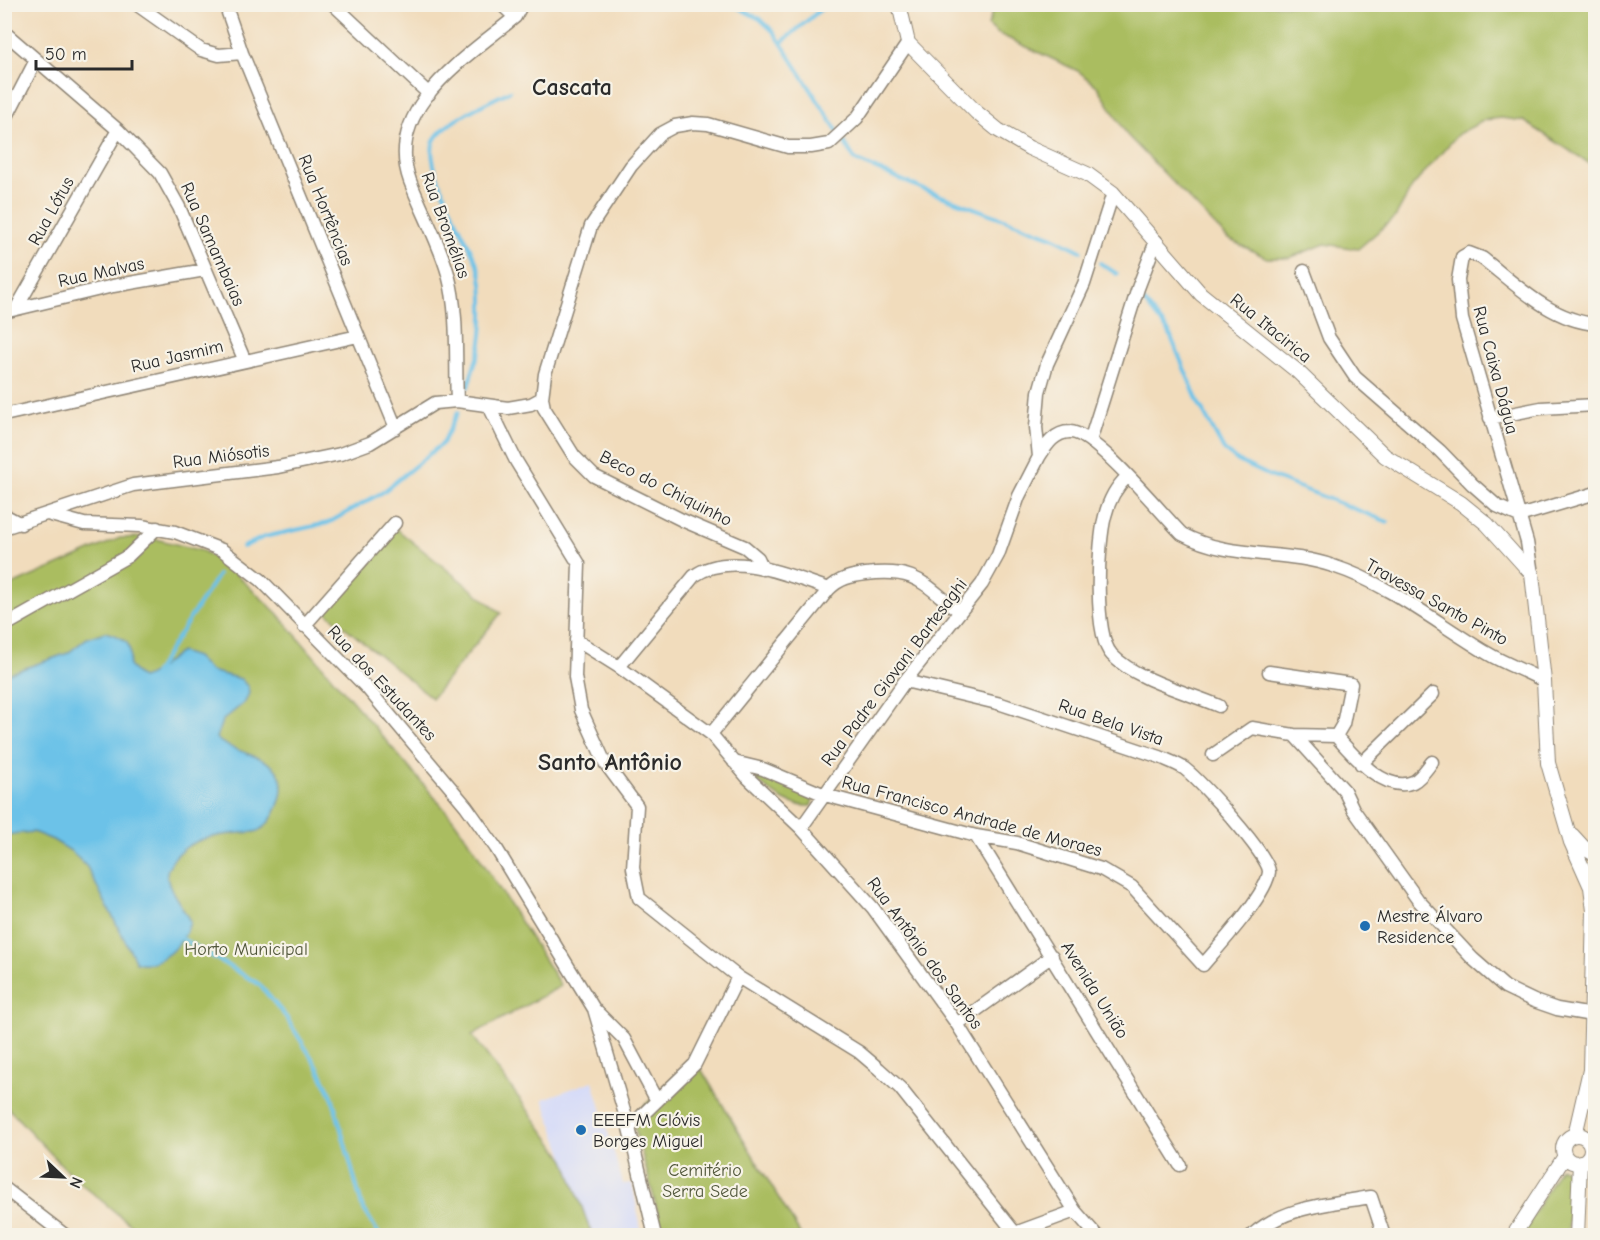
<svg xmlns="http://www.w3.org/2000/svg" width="1600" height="1240" font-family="'Comic Neue',sans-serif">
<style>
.built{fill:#d3d9f9}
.green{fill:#aabd61;stroke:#6a7446;stroke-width:1.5}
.water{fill:#6cc2e8;stroke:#4c768a;stroke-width:1.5}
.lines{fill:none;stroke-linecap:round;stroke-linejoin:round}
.stream{stroke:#6cc2e8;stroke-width:4}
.minor-casing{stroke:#8e8474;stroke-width:15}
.tertiary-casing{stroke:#8e8474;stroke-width:16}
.minor{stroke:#fff;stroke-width:12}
.tertiary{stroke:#fff;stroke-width:14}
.poi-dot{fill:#1f6fb2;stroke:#f7f3e8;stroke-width:2}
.labels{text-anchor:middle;stroke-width:4.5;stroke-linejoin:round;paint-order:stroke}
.street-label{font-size:18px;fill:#2b2b2b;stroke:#f7f3e8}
.poi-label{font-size:18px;fill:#2b2b2b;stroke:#f7f3e8;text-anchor:start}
.park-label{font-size:18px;fill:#51573b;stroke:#f7f3e8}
.district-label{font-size:24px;font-weight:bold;fill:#2b2b2b;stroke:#f7f3e8}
</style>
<rect width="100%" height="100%" fill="#f7f3e8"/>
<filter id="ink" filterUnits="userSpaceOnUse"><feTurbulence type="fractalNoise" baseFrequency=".0167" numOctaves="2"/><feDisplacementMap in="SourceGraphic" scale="12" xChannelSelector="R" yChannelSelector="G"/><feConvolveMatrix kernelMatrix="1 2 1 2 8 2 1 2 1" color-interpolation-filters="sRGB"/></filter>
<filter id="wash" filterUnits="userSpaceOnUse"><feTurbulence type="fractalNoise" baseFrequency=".008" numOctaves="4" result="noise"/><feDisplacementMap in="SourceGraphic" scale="24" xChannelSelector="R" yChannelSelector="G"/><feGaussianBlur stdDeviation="1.35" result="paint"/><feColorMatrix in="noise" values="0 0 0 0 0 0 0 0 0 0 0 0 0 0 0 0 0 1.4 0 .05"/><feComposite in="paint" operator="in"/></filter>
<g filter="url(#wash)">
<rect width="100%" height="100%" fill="#f1dcbc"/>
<path class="built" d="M 593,1081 L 623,1184 L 632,1183 L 642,1235 L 592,1235 L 543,1099 Z"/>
<path class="green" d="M 995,5 L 1595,5 L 1595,167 L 1524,121 L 1501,118 L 1485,120 L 1458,134 L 1412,187 L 1396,216 L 1358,249 L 1325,244 L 1289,258 L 1267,258 L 1228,239 L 1127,135 L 1098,87 L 1078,71 L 997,33 L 988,25 Z
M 394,527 L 501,613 L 432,698 L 326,612 Z
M 148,537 L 203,551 L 227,566 L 277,613 L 453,819 L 473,847 L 561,986 L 472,1035 L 565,1160 L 592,1235 L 143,1235 L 72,1176 L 5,1105 L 5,588 L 120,538 Z
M 755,769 L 814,796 L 811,806 C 786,807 771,792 753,777 Z
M 695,1059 L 801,1235 L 664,1235 L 632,1117 Z
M 1560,1167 L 1572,1174 L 1568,1235 L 1522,1236 Z"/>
<path class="water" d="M 105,632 C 127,638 133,643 129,666 L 141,678 C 159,673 165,660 181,652 L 196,657 L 210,671 L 241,679 L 248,687 L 249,693 L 245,702 L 222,721 L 216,738 C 231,753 268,754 279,774 C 288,791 274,823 258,831 C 253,833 244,832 239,833 C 215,836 194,837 176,856 C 173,860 168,866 167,872 C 166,889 184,907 190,922 C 185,943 160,969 136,962 L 87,867 L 71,851 L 53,840 L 33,832 L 5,835 L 5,675 L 68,653 L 87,638 Z"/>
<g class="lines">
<path class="stream" d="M 731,4 L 760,19 L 774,32 L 838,132
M 781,43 L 827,4
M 842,138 L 855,160 L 925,190 L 1053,237 L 1081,251
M 1100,263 L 1117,274
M 1141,298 L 1169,332 L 1198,402 L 1224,450 L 1238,461 L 1270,476 L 1388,522
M 468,387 C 471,375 475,364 479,352 C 484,333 485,288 479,269 C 470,241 422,167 434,141 C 442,122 491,101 510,91
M 243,547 L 264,537 L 328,523 L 383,492 L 443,443 L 458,412
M 152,677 L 218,575
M 181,938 L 259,984 L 286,1017 L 317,1066 L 332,1096 L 362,1206 L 380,1236"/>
</g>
</g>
<g filter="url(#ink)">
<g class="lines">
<defs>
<path id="minor" d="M 136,4 L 201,50 L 219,55 L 242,53
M 225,4 L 242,53 L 396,428
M 333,4 L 429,94
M 501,4 L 515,17
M 4,32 L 118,130 L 160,173 L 179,207 L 244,359
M 4,122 L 36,60
M 1304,271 L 1329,338 L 1355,377 L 1440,451 L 1472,484 L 1497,506 L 1519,516 L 1596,493
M 16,309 L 118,130
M 4,312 L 113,286 L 205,270
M 542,398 L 544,408 L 574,456 L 594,476 L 682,520 L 745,547 L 758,558 L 763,569
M 457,401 C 455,360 459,314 448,274 C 439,242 422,212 410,181 C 383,108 467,57 515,17 L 522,4
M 490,408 L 516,461 L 579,564 L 575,677 L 581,710 L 605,763 L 637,806 L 633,868 L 639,898 L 738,977 L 859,1052 L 879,1069 L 900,1088 L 1015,1233 L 1013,1236
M 4,415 L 358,336
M 1490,418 L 1541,408 L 1596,405
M 1090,441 L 1138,288 L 1156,241
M 1039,457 C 1046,446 1054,432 1070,432 C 1094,431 1162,514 1182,534 C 1230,560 1283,549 1333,566 C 1389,584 1437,623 1487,653 C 1505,664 1526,671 1544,681
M 1127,477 C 1115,488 1109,500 1105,516 C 1098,542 1093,636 1112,655 C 1136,680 1187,692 1219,706
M 47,514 L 84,524 L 141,526 L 175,532 L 222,550 L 261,580 L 367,688 L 466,806 L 496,848 L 594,1009 L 624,1039 L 657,1101
M 4,515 L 21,524
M 4,528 L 133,485 L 278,467 L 340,454 L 370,443 L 435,403 L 457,401 L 508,408 L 531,404 L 542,398 L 545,374 L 591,226 L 631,166 L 660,134 L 675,126 L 693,123 L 708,124 L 788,147 L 811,147 L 829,144 L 857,118 L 908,43
M 1532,574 L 1527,542 L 1462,319 L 1458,280 L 1462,257 L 1469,253 L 1482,258 C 1515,284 1552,321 1596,324
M 4,626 L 128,556 L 157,528
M 304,626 L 395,523
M 576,640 L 619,667 L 711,734 L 747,777 L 801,828 L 873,908 L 957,1024 L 1075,1211 L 1097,1236
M 619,667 L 694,576 C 731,549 790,576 829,589
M 1269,672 L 1351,684 L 1343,724 L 1336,736
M 711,734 L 829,589 C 840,578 851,576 866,574 C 917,568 922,583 960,612
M 1294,735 L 1344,790 L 1353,809 L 1418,900 L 1473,959 L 1505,987 L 1534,1001 L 1557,1009 L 1592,1015
M 1213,755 L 1252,728 L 1294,735 L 1336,736 C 1352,754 1385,794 1413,782 C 1421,778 1427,768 1432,762
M 734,762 L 763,769 L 825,795 L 976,836 L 1017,843 L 1101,869 L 1132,887 L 1203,965 C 1219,946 1267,894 1269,872 C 1270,856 1200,781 1185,769 C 1178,764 1169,761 1160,757 L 1001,704 L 905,681
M 1361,764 L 1433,694
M 801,828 L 905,681 L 982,584 L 998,555 L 1019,496 L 1039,457 L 1036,427 L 1039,392 L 1047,364 L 1084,284 L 1113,193
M 976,836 L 1180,1165
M 594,1009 L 629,1128 L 655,1236
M 957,1024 L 1052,956
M 629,1128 L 695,1064 L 738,977
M 4,1188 L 66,1236
M 1015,1233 L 1075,1211
M 1251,1236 C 1284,1206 1330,1204 1371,1197 L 1384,1236"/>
<path id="tertiary" d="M 899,4 L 908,43 L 976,112 L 998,130 L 1029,148 L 1087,174 L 1113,193 L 1201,294 L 1297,371 L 1385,456 L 1461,503 L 1487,524 L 1532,574 L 1544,681 L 1548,763 L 1571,842 L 1591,887 L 1594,911 L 1590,1070 L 1575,1135
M 1572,835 L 1583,847 L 1596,855
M1563 1149a14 14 0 1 1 28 0a14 14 0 1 1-28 0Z
M 1513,1236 L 1565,1156
M 1577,1236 L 1580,1162"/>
</defs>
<use href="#minor" class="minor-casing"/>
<use href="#tertiary" class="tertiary-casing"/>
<use href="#minor" class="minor"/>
<use href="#tertiary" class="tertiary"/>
</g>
</g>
<g class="poi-dot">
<circle cx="1365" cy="926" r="6"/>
<circle cx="581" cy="1130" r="6"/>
</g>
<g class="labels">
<g class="street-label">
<text transform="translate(326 210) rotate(68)" y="6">Rua Hortências</text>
<text transform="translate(51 211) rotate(-61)" y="6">Rua Lótus</text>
<text transform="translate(446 225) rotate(70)" y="6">Rua Bromélias</text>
<text transform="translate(213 244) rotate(66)" y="6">Rua Samambaias</text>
<text transform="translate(101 272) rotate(-12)" y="6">Rua Malvas</text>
<text transform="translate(1271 328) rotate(39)" y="6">Rua Itacirica</text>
<text transform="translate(177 356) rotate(-13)" y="6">Rua Jasmim</text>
<text transform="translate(1496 370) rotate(75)" y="6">Rua Caixa Dágua</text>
<text transform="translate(221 456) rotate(-7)" y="6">Rua Miósotis</text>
<text transform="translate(666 488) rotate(27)" y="6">Beco do Chiquinho</text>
<text transform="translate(1437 602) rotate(29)" y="6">Travessa Santo Pinto</text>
<text transform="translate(894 672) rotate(-53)" y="6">Rua Padre Giovani Bartesaghi</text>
<text transform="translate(382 683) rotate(47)" y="6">Rua dos Estudantes</text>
<text transform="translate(1111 722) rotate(19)" y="6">Rua Bela Vista</text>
<text transform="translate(972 816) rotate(15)" y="6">Rua Francisco Andrade de Moraes</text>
<text transform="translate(925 953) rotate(54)" y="6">Rua Antônio dos Santos</text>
<text transform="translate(1095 990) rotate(58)" y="6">Avenida União</text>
</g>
<g class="poi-label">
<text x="1377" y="922">Mestre Álvaro<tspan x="1377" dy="21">Residence</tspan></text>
<text x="593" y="1126">EEEFM Clóvis<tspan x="593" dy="21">Borges Miguel</tspan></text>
</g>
<g class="park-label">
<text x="246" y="955">Horto Municipal</text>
<text x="705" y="1176">Cemitério<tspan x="705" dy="21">Serra Sede</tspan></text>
</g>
<g class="district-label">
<text x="572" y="95">Cascata</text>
<text x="610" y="770">Santo Antônio</text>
</g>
</g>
<rect width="1600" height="1240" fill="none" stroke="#f7f3e8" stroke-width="24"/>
<g transform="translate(63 1177) rotate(113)" stroke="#f7f3e8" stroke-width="4.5" paint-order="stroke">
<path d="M0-4.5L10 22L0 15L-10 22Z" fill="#2b2b2b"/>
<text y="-9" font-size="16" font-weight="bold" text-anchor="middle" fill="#2b2b2b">N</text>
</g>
<path d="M36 60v9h96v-9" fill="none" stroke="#2b2b2b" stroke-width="3"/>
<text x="45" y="60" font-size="18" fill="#2b2b2b" stroke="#f7f3e8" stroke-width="4.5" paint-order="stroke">50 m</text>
</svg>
